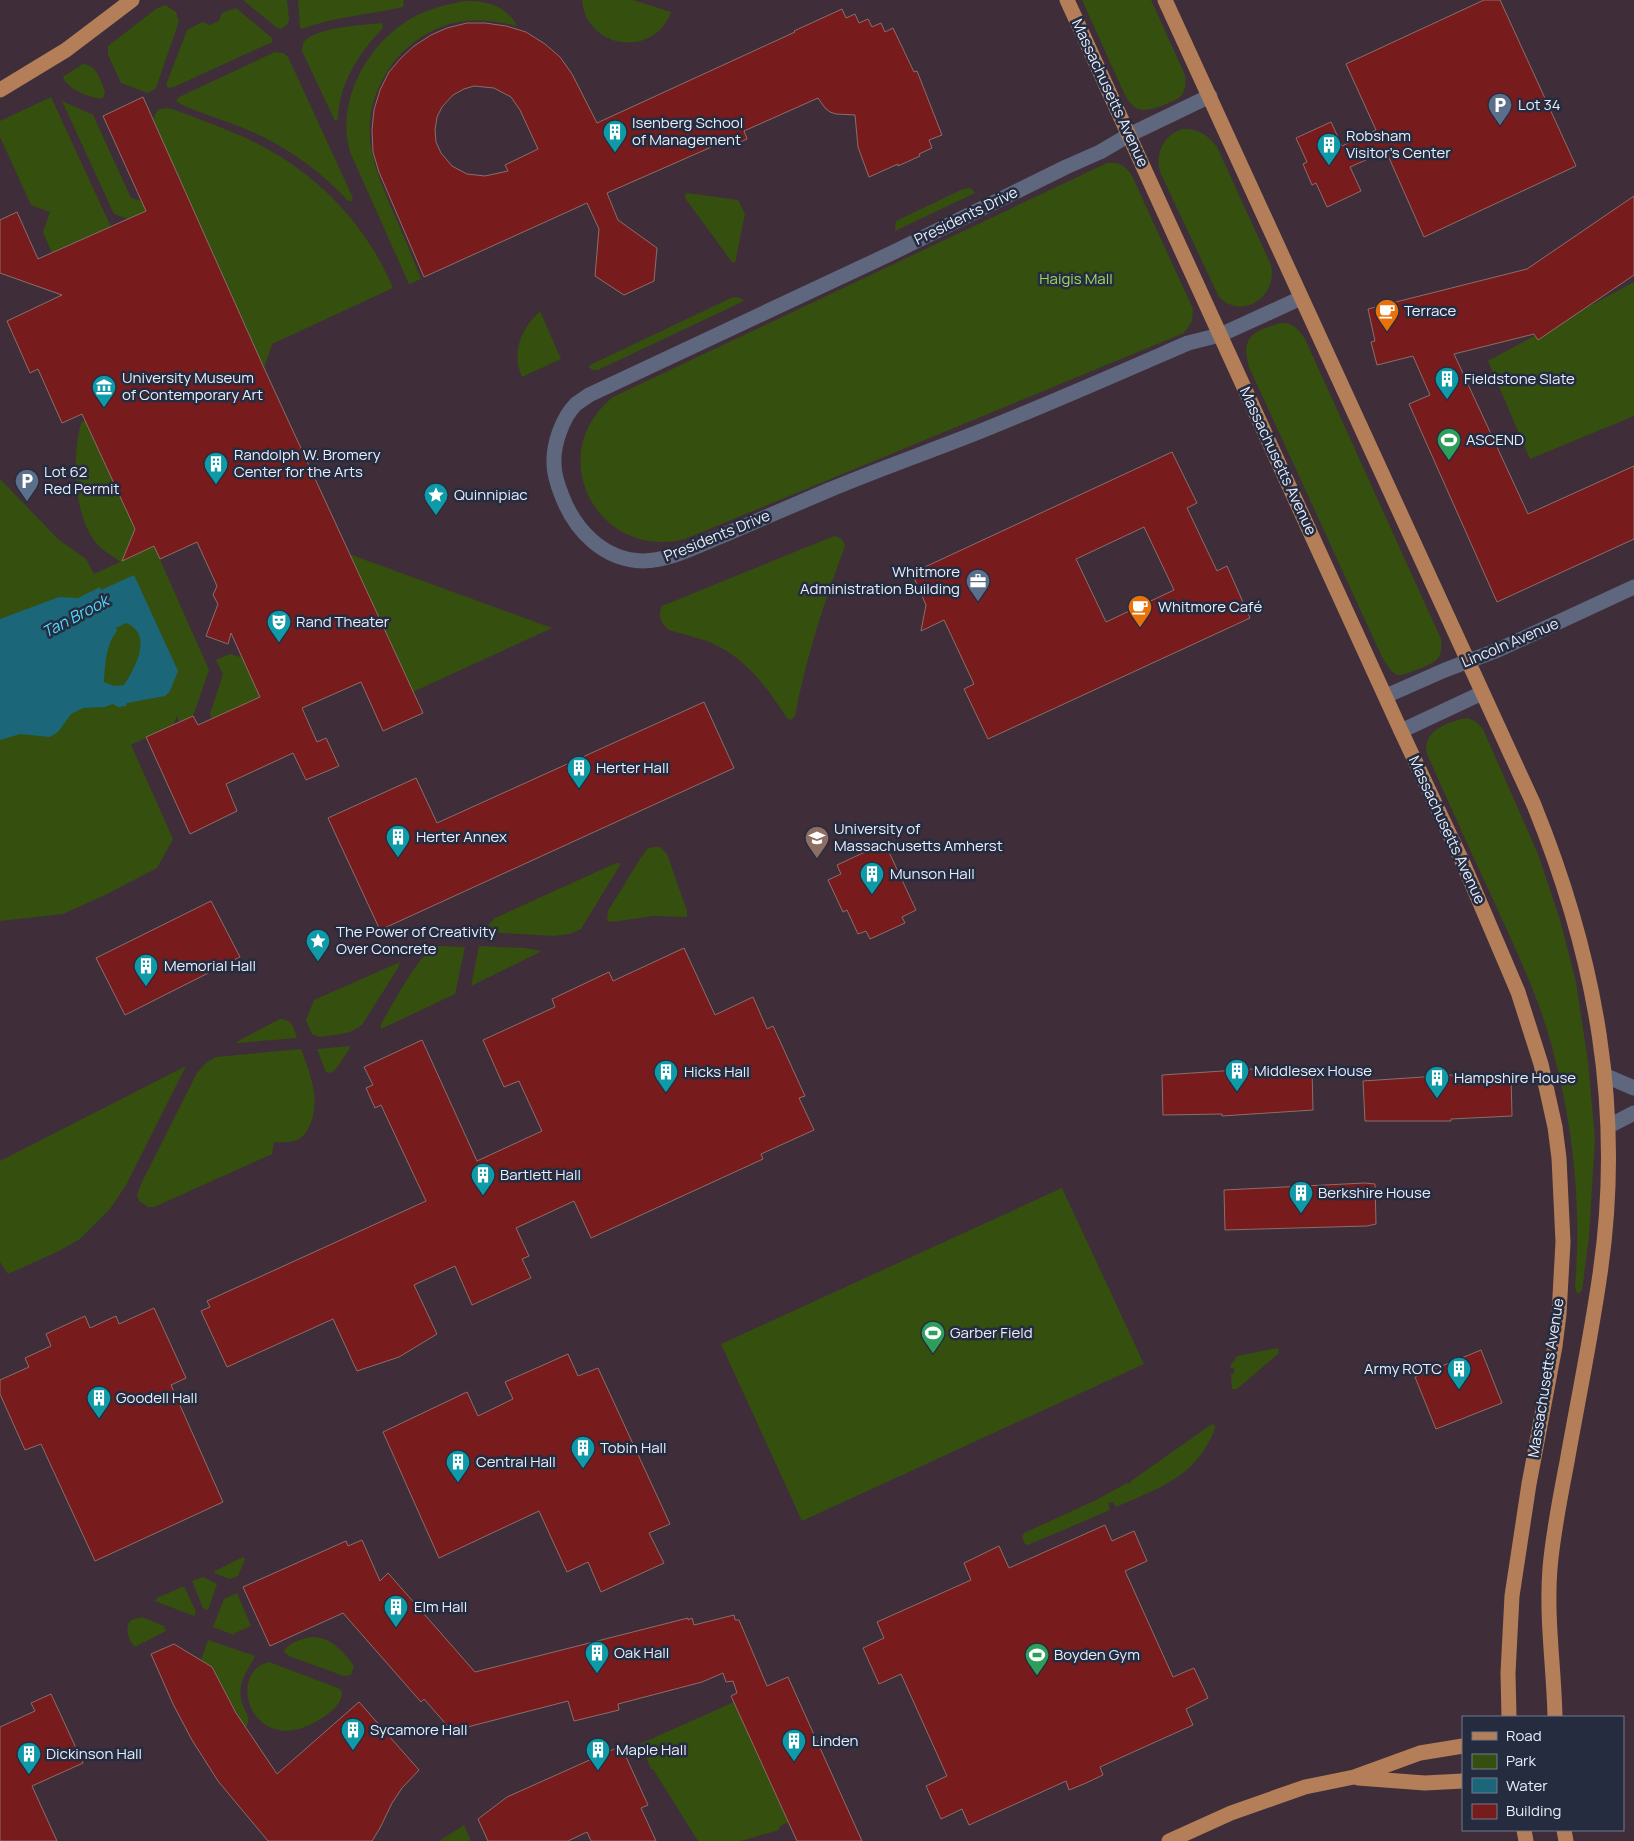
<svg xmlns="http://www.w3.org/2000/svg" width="1634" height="1841" font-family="Manrope,sans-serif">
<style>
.education{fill:#3f2e39;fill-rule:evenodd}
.green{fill:#354f0e}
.water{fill:#1b6779;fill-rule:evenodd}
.building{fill:#781b1c;stroke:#8a6e6b;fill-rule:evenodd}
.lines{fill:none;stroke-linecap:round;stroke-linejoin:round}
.minor{stroke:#5e677d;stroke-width:15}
.major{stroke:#b47f58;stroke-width:15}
.labels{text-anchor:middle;stroke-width:5;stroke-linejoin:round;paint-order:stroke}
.street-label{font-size:15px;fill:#e8edfa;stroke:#252c3f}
.poi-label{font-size:15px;fill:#e8edfa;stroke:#252c3f;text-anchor:start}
.park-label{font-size:15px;fill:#a0d561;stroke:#252c3f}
.water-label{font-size:16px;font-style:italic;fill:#4fd9fc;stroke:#252c3f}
</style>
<rect width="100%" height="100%" fill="#252c3f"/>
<path class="education" d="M 0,0 L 1634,0 L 1634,1841 L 0,1841 ZM 1463,1717 L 1623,1717 L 1623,1830 L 1463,1830 Z"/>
<path class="green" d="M 243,0 L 287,0 L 289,20 L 287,25 L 281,29 L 276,27 Z
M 298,0 L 404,0 L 403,7 C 368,15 336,16 302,29 L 300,27 Z
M 582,0 L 633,0 L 671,12 C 654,59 586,49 582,0 Z
M 1082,0 L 1151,0 L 1185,75 C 1186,82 1186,91 1180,97 C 1177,100 1170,102 1166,104 C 1145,112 1135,115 1124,93 Z
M 465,1 C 487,1 506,5 517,26 C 496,21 475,18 453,23 C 399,37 362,92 371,147 C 374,167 383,187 390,205 C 401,229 411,254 421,279 L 409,284 L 350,152 C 336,104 364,50 404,23 C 422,10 444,5 465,1 Z
M 165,5 L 176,12 L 179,21 L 156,88 L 148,93 L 121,83 L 108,55 L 108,46 L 156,9 Z
M 236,8 L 272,38 L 272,42 L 174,87 L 168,88 L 166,85 L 187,30 L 202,22 L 210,25 L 219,21 L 222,13 Z
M 382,23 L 383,28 C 359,53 339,83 338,119 L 335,121 L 302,51 L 303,43 C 313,27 364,25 382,23 Z
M 275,52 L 283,53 L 288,57 L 353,198 L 351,201 L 348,201 C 319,169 281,143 241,127 C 224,120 189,110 176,101 L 179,97 Z
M 83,64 C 97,65 100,80 105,91 L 103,98 C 92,100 66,88 63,77 L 64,76 Z
M 51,97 L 111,227 L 52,253 L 43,232 L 50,212 L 31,205 L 0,137 L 0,121 Z
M 62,101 L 93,115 L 131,198 L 142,201 L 146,211 L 128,219 L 114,214 Z
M 165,108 L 173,109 C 200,120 228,129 254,142 C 317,173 366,224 393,288 L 272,344 L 264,368 L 153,120 L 157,110 Z
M 1182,129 C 1198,128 1208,135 1217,147 L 1271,265 C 1278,296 1243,321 1219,297 L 1160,172 C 1155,153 1163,136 1182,129 Z
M 1107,163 C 1119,162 1126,166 1132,176 L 1193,309 L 1192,321 L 1184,333 L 685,539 C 597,561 542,454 613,397 Z
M 971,188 L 975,193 L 895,231 L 896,221 L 963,189 Z
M 687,193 L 738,200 L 745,214 L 735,263 L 732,262 L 685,198 L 685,195 Z
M 1634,282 L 1634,416 L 1530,459 L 1488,361 Z
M 733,297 L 741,298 L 744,301 L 598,370 L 592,370 L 589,367 L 590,365 Z
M 540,311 L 561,359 L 522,377 C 511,352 521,329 540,311 Z
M 1281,323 C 1294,323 1298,329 1305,339 L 1441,639 C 1442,646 1442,656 1435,661 C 1430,665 1404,676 1398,675 C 1391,673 1386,663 1382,657 L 1249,367 C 1240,336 1254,331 1281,323 Z
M 85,420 L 135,529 L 125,554 L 127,559 L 154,546 L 209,670 L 193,716 L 179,722 L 177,716 L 173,725 L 131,745 L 173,839 L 157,868 L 105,895 L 63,914 L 0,921 L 0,479 L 58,539 L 86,559 L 94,574 L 120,562 C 113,555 102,551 96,543 C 73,514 72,457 81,423 Z
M 834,536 C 841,537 843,540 845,546 C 824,602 806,658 795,716 L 791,720 L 787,718 C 764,684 746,657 707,641 C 694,637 682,634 669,630 C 662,624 657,616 662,606 Z
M 349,554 L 552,628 L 413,692 Z
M 243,650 L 260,697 L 212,719 L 210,714 L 223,674 L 216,660 L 230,654 L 240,657 Z
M 1467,718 L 1475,721 L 1483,729 L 1538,854 L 1560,920 L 1576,982 L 1588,1062 L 1595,1138 L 1589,1236 L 1582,1290 L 1580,1293 L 1577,1293 L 1575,1287 C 1582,1206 1573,1125 1552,1047 C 1538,994 1513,944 1491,895 C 1469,848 1448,801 1427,754 C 1421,731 1449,721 1467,718 Z
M 653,847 L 660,847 L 667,854 L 687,911 L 687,917 L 653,916 L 612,922 L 607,921 L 608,911 L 640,859 L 647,849 Z
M 616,863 L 619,863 L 620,865 L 581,929 L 570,934 L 553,936 L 487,932 L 489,924 L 495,918 Z
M 437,946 L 465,947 L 455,994 L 381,1029 L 381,1024 C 391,1007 421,950 437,946 Z
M 479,946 L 524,948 L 542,951 L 471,986 Z
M 400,962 L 398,968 L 362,1025 L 350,1032 L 342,1034 L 319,1037 L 312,1034 L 306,1020 L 314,1000 Z
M 280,1019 C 292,1019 294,1028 297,1038 L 237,1043 L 238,1041 Z
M 351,1046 L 336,1069 L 331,1073 L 326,1072 L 317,1049 Z
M 301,1049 C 310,1074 321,1099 310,1125 C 307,1131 304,1137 297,1140 C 290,1143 281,1142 274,1142 L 272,1154 L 154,1207 L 148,1207 L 139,1201 L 137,1195 L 141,1184 L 197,1073 L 207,1062 L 216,1057 Z
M 186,1066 L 126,1185 L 110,1209 L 80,1239 L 59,1251 L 8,1274 L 0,1262 L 0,1161 Z
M 1062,1188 L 1144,1364 L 802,1521 L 721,1344 Z
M 1277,1348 L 1279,1350 L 1278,1354 L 1237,1389 L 1232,1389 L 1231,1374 L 1234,1374 L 1234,1368 L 1231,1368 L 1230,1366 L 1237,1356 Z
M 1212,1424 L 1215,1426 L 1215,1429 C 1195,1478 1161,1487 1116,1507 L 1113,1502 L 1108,1503 L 1110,1510 L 1028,1545 L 1025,1544 L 1022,1536 L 1024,1533 L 1096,1500 L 1127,1483 L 1130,1484 L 1131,1481 Z
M 243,1557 L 245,1559 L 238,1576 L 230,1579 L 214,1573 L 215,1571 Z
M 203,1577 L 217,1584 L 209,1608 L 207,1610 L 203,1608 L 192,1581 Z
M 182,1587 L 185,1588 L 196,1612 L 194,1616 L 155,1601 L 157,1598 Z
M 237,1593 L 251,1626 L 235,1633 L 234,1635 L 213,1627 L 224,1599 Z
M 142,1617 L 164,1626 L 166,1631 L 135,1647 C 128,1639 124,1628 131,1620 Z
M 311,1637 C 330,1636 343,1651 354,1666 L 351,1675 L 344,1676 L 289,1656 L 284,1652 C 287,1643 301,1639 311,1637 Z
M 208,1640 L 255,1656 C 248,1671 238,1681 241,1698 C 242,1709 254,1718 245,1728 L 212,1667 L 201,1660 Z
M 269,1662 L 338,1688 L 342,1691 C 343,1703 331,1712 322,1718 C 253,1764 224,1672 269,1662 Z
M 734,1702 L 789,1822 L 780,1826 L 779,1830 L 741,1841 L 698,1841 L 653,1769 L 651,1769 L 640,1744 Z
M 464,1825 L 471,1841 L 439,1841 Z"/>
<path class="water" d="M 134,575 L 178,671 L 170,691 L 165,696 L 127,703 L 126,706 L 118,707 L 113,704 L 104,707 L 83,708 L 71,714 L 58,732 L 50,737 L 20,734 L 0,740 L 0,619 L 59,597 L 78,598 L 100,587 L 101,590 ZM 126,623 C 154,634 135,669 124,685 L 114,686 L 104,682 C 105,665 106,644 117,631 L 116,628 Z"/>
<path class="building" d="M 1484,0 L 1500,0 L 1576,166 L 1424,237 L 1386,151 L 1350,167 L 1361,191 L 1327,207 L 1316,183 L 1312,185 L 1303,164 L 1307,162 L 1296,138 L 1331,122 L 1342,146 L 1376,130 L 1346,64 Z
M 842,9 L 846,18 L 855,14 L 859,23 L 868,19 L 872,27 L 881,23 L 885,32 L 893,28 L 914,72 L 917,71 L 942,135 L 929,140 L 932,148 L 919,154 L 920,156 L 898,166 L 898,164 L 869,177 L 858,147 L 855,115 L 836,114 L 830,112 L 825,108 L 818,98 L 744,131 L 747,139 L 728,147 L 725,141 L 607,193 L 618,220 L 657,248 L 654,281 L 624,295 L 595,276 L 599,229 L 587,203 L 424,277 L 379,172 L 373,152 L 372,130 L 374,110 L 380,90 L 389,72 L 401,58 L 414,46 L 431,35 L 447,28 L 467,23 L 485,23 L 506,26 L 526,32 L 545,44 L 560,57 L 572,74 L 597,123 L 795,32 L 794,31 ZM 474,86 L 494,88 L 511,97 L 520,110 L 538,149 L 505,165 L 508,171 L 485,176 L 467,174 L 452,166 L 441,153 L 436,142 L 435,130 L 437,117 L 442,107 L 453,95 L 464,89 Z
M 143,97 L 264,368 L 423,713 L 383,731 L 361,682 L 302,708 L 317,742 L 326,738 L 339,766 L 306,780 L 293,753 L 226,784 L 237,811 L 190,834 L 146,737 L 193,716 L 198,725 L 260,697 L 231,633 L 228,644 L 206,636 L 218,604 L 213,595 L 217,586 L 197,542 L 160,559 L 154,546 L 122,561 L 135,529 L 82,414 L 62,423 L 38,369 L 30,373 L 7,321 L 62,295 L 0,273 L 0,220 L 17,212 L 38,259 L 146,211 L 103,116 Z
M 1634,196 L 1634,275 L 1538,340 L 1534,334 L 1454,354 L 1528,514 L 1634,466 L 1634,539 L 1497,602 L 1409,404 L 1430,395 L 1413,356 L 1377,365 L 1371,342 L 1375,341 L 1368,309 L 1527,269 Z
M 1172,452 L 1197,503 L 1187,508 L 1217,571 L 1227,566 L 1250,618 L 988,739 L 964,689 L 974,684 L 944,620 L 921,631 L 926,605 L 912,573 ZM 1144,527 L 1174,590 L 1106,622 L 1076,559 Z
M 704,702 L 734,768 L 380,930 L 328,818 L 416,778 L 437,823 Z
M 878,846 L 881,853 L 888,850 L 916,910 L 902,917 L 905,923 L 870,939 L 866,931 L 858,934 L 847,910 L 843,912 L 828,880 L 841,874 L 837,865 Z
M 211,901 L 240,957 L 125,1015 L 96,958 Z
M 684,948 L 715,1015 L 753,997 L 767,1029 L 773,1026 L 805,1096 L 799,1098 L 814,1130 L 761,1154 L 763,1159 L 591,1238 L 574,1201 L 516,1228 L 529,1256 L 522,1259 L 531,1278 L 472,1305 L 455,1266 L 414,1285 L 437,1334 L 399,1357 L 357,1371 L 333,1319 L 227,1367 L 201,1311 L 210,1307 L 207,1301 L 426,1201 L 381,1105 L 375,1108 L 366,1088 L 373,1085 L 364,1067 L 422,1040 L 477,1161 L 542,1131 L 519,1081 L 504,1087 L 483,1040 L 555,1007 L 552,999 L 609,972 L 613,981 Z
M 1253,1069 L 1253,1070 L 1312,1069 L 1313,1110 L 1222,1116 L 1222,1114 L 1163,1115 L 1162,1075 Z
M 1453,1075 L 1453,1077 L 1511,1076 L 1512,1116 L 1451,1119 L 1451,1121 L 1365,1121 L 1363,1081 Z
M 1365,1183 L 1375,1184 L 1376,1224 L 1367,1226 L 1225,1230 L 1224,1190 Z
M 154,1308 L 186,1378 L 171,1385 L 223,1502 L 95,1561 L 41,1444 L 25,1450 L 0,1394 L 0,1380 L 29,1367 L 25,1358 L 51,1346 L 46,1334 L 85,1316 L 90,1328 L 116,1316 L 119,1324 Z
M 1481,1350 L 1502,1403 L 1436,1429 L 1415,1377 Z
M 568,1354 L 578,1376 L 598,1368 L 670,1524 L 649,1533 L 664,1563 L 601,1592 L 588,1562 L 567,1572 L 539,1511 L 439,1558 L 383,1432 L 467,1392 L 478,1416 L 513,1399 L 505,1382 Z
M 1105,1525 L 1112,1541 L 1134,1531 L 1147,1561 L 1125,1571 L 1173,1677 L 1194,1668 L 1208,1698 L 1186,1709 L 1193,1725 L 1100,1767 L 1103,1775 L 1086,1783 L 1069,1790 L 1066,1781 L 969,1825 L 962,1809 L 941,1819 L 926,1786 L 947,1776 L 901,1674 L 879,1684 L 863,1648 L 884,1638 L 877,1622 L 971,1580 L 964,1563 L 999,1546 L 1009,1568 Z
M 362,1540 L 380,1581 L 388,1573 L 475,1672 L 688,1618 L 688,1620 L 692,1618 L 694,1625 L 734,1615 L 735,1620 L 739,1620 L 767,1686 L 788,1677 L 862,1841 L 797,1841 L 731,1696 L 737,1693 L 733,1681 L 726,1682 L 723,1673 L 702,1682 L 618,1704 L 619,1710 L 574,1721 L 568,1701 L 452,1731 L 424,1699 L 421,1702 L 343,1613 L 270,1646 L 243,1587 L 346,1541 L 348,1546 Z
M 174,1644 L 212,1667 L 236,1713 L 277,1774 L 359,1702 L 419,1770 L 402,1788 L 392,1803 L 380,1828 L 372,1841 L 268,1841 L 218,1781 L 192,1740 L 173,1704 L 151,1654 Z
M 51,1694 L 83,1763 L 32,1786 L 57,1841 L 0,1841 L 0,1727 L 35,1711 L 31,1703 Z
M 621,1746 L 648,1805 L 641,1808 L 656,1841 L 591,1841 L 587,1832 L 568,1841 L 488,1841 L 478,1819 L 507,1797 Z"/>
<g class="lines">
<path class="minor" d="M 1210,96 L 1129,135 L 1100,152 L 1066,167 L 894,252 L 589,395 C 585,398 580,401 576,404 C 562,418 553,445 554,464 C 554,475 558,486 562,496 C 575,530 603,560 643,561 C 670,561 699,545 724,535 C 759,520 794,505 829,490 C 879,469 931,451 981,431 C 1051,403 1119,373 1188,343 L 1220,335 L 1301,298
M 1386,696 L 1445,670 L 1498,650 L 1634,587
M 1401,731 L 1482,693
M 1606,1076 L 1634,1088
M 1609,1126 L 1634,1113"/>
<path class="major" d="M 1067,0 L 1401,731 L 1463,863 L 1518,992 L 1541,1064 L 1555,1127 L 1559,1158 L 1563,1242 L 1559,1314 L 1555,1346 L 1529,1484 L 1512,1596 L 1508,1673 L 1509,1717
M 1165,0 L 1534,805 C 1596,958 1624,1110 1600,1274 C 1591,1337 1578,1400 1567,1462 C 1560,1498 1553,1533 1550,1568 C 1546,1618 1554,1668 1555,1717
M 0,90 L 66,50 L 132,0
M 1358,1778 L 1425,1783 L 1463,1781
M 1524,1830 L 1526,1841
M 1564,1830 L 1566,1841
M 1169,1841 L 1231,1813 L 1305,1787 L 1354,1777 L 1420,1753 L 1463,1746"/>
</g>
<defs>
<symbol id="parking-pin" viewBox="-11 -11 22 30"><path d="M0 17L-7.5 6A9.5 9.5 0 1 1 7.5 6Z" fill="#5c6f8a" stroke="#252c3f"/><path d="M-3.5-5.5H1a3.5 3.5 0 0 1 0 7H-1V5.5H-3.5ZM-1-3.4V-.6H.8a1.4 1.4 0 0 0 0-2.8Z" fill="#fff"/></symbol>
<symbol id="building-pin" viewBox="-11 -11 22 30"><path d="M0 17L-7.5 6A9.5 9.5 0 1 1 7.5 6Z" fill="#0f9aa8" stroke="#252c3f"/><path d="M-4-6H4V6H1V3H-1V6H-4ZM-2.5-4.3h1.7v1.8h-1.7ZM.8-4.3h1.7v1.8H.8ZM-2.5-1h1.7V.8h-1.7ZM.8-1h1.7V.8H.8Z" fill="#fff"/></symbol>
<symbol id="cafe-pin" viewBox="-11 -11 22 30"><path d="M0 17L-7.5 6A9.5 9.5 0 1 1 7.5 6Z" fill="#e8710a" stroke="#252c3f"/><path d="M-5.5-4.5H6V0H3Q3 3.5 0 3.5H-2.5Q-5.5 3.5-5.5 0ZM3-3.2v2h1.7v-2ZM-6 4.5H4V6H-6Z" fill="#fff"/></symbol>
<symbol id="museum-pin" viewBox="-11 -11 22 30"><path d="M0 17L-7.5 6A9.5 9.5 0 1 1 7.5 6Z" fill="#0f9aa8" stroke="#252c3f"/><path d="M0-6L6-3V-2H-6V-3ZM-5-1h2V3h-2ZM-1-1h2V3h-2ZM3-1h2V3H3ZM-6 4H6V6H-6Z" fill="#fff"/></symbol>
<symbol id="stadium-pin" viewBox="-11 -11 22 30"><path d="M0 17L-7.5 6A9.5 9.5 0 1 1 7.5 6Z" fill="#2e9e5b" stroke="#252c3f"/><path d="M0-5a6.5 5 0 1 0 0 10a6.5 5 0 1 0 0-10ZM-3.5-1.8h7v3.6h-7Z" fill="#fff"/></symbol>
<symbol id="sight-pin" viewBox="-11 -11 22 30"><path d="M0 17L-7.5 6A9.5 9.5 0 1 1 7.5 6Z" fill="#0f9aa8" stroke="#252c3f"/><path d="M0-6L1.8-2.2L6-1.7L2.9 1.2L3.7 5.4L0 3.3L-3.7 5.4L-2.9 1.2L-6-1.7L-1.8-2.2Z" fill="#fff"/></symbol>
<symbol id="office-pin" viewBox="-11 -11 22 30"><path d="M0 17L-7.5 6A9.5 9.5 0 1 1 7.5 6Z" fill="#5c6f8a" stroke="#252c3f"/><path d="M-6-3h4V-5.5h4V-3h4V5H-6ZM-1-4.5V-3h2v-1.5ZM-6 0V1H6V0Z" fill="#fff"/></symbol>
<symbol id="theatre-pin" viewBox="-11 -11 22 30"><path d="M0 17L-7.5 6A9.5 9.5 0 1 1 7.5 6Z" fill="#0f9aa8" stroke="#252c3f"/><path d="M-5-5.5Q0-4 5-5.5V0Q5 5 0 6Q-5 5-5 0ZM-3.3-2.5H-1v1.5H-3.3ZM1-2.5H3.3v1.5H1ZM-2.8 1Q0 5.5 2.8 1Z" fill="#fff"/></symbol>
<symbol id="university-pin" viewBox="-11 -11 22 30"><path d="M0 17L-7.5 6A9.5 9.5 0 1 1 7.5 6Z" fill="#8d6e63" stroke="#252c3f"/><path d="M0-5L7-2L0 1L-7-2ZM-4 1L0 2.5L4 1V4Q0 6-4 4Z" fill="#fff"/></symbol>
</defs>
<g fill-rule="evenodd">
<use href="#parking-pin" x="1486" y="91" width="28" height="38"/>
<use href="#building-pin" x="601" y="118" width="28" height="38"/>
<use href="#building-pin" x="1315" y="131" width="28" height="38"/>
<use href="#cafe-pin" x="1373" y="297" width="28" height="38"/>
<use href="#building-pin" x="1433" y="365" width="28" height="38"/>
<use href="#museum-pin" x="90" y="373" width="28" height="38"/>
<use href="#stadium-pin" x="1435" y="426" width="28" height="38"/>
<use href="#building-pin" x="202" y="450" width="28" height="38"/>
<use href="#parking-pin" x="13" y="467" width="28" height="38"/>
<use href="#sight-pin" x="422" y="481" width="28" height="38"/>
<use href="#office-pin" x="964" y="567" width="28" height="38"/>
<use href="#cafe-pin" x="1126" y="593" width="28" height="38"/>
<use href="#theatre-pin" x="265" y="608" width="28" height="38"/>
<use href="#building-pin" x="565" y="754" width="28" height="38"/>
<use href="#building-pin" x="384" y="823" width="28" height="38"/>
<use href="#university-pin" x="803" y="824" width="28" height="38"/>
<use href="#building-pin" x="858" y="860" width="28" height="38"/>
<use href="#sight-pin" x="304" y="927" width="28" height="38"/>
<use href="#building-pin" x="132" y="952" width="28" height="38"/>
<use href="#building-pin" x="1223" y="1057" width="28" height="38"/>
<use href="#building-pin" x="652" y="1058" width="28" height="38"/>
<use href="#building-pin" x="1423" y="1064" width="28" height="38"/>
<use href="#building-pin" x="469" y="1161" width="28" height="38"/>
<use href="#building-pin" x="1287" y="1179" width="28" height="38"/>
<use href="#stadium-pin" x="919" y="1319" width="28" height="38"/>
<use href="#building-pin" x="1445" y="1355" width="28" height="38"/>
<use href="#building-pin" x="85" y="1384" width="28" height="38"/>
<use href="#building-pin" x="569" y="1434" width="28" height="38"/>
<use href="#building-pin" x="444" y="1448" width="28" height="38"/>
<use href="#building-pin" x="382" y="1593" width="28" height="38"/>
<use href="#building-pin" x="583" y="1639" width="28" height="38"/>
<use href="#stadium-pin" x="1023" y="1641" width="28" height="38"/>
<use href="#building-pin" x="339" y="1716" width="28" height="38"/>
<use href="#building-pin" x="780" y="1727" width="28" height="38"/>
<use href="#building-pin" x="584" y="1736" width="28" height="38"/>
<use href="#building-pin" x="15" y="1740" width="28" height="38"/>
</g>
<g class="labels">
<g class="street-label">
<text transform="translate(1110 93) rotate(65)" y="5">Massachusetts Avenue</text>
<text transform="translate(966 216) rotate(-26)" y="5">Presidents Drive</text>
<text transform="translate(1278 461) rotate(65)" y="5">Massachusetts Avenue</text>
<text transform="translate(717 536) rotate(-22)" y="5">Presidents Drive</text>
<text transform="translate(1510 643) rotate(-23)" y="5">Lincoln Avenue</text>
<text transform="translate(1447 830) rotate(65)" y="5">Massachusetts Avenue</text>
<text transform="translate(1546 1378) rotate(-81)" y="5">Massachusetts Avenue</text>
</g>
<g class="poi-label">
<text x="1518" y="110">Lot 34</text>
<text x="632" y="128">Isenberg School<tspan x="632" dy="17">of Management</tspan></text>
<text x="1346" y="141">Robsham<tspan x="1346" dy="17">Visitor's Center</tspan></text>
<text x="1404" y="316">Terrace</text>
<text x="122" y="383">University Museum<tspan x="122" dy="17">of Contemporary Art</tspan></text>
<text x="1464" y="384">Fieldstone Slate</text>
<text x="1466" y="445">ASCEND</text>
<text x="234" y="460">Randolph W. Bromery<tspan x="234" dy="17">Center for the Arts</tspan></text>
<text x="44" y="477">Lot 62<tspan x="44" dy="17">Red Permit</tspan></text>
<text x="454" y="500">Quinnipiac</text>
<text x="960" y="577" text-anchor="end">Whitmore<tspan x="960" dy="17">Administration Building</tspan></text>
<text x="1158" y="612">Whitmore Café</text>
<text x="296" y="627">Rand Theater</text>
<text x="596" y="773">Herter Hall</text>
<text x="834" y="834">University of<tspan x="834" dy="17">Massachusetts Amherst</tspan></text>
<text x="416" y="842">Herter Annex</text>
<text x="890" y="879">Munson Hall</text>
<text x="336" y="937">The Power of Creativity<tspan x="336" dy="17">Over Concrete</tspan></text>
<text x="164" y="971">Memorial Hall</text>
<text x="1254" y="1076">Middlesex House</text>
<text x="684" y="1077">Hicks Hall</text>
<text x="1454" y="1083">Hampshire House</text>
<text x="500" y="1180">Bartlett Hall</text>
<text x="1318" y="1198">Berkshire House</text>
<text x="950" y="1338">Garber Field</text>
<text x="1442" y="1374" text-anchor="end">Army ROTC</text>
<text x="116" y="1403">Goodell Hall</text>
<text x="600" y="1453">Tobin Hall</text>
<text x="476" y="1467">Central Hall</text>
<text x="414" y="1612">Elm Hall</text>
<text x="614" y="1658">Oak Hall</text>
<text x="1054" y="1660">Boyden Gym</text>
<text x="370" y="1735">Sycamore Hall</text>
<text x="812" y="1746">Linden</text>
<text x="616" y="1755">Maple Hall</text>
<text x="46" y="1759">Dickinson Hall</text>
</g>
<g class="park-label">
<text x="1076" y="284">Haigis Mall</text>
</g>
<g class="water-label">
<text transform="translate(75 616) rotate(-28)" y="6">Tan Brook</text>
</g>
</g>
<rect x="1462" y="1716" width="162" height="115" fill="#252c3f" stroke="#73798a"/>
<rect x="1472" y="1732" width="25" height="8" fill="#b47f58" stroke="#73798a"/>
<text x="1506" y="1741" font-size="15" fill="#e8edfa">Road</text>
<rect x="1472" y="1754" width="25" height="15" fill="#354f0e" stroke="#73798a"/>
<text x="1506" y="1766" font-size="15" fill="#e8edfa">Park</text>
<rect x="1472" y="1778" width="25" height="15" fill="#1b6779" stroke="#73798a"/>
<text x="1506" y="1791" font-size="15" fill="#e8edfa">Water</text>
<rect x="1472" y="1804" width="25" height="15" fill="#781b1c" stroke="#73798a"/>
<text x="1506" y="1816" font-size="15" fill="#e8edfa">Building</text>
</svg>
